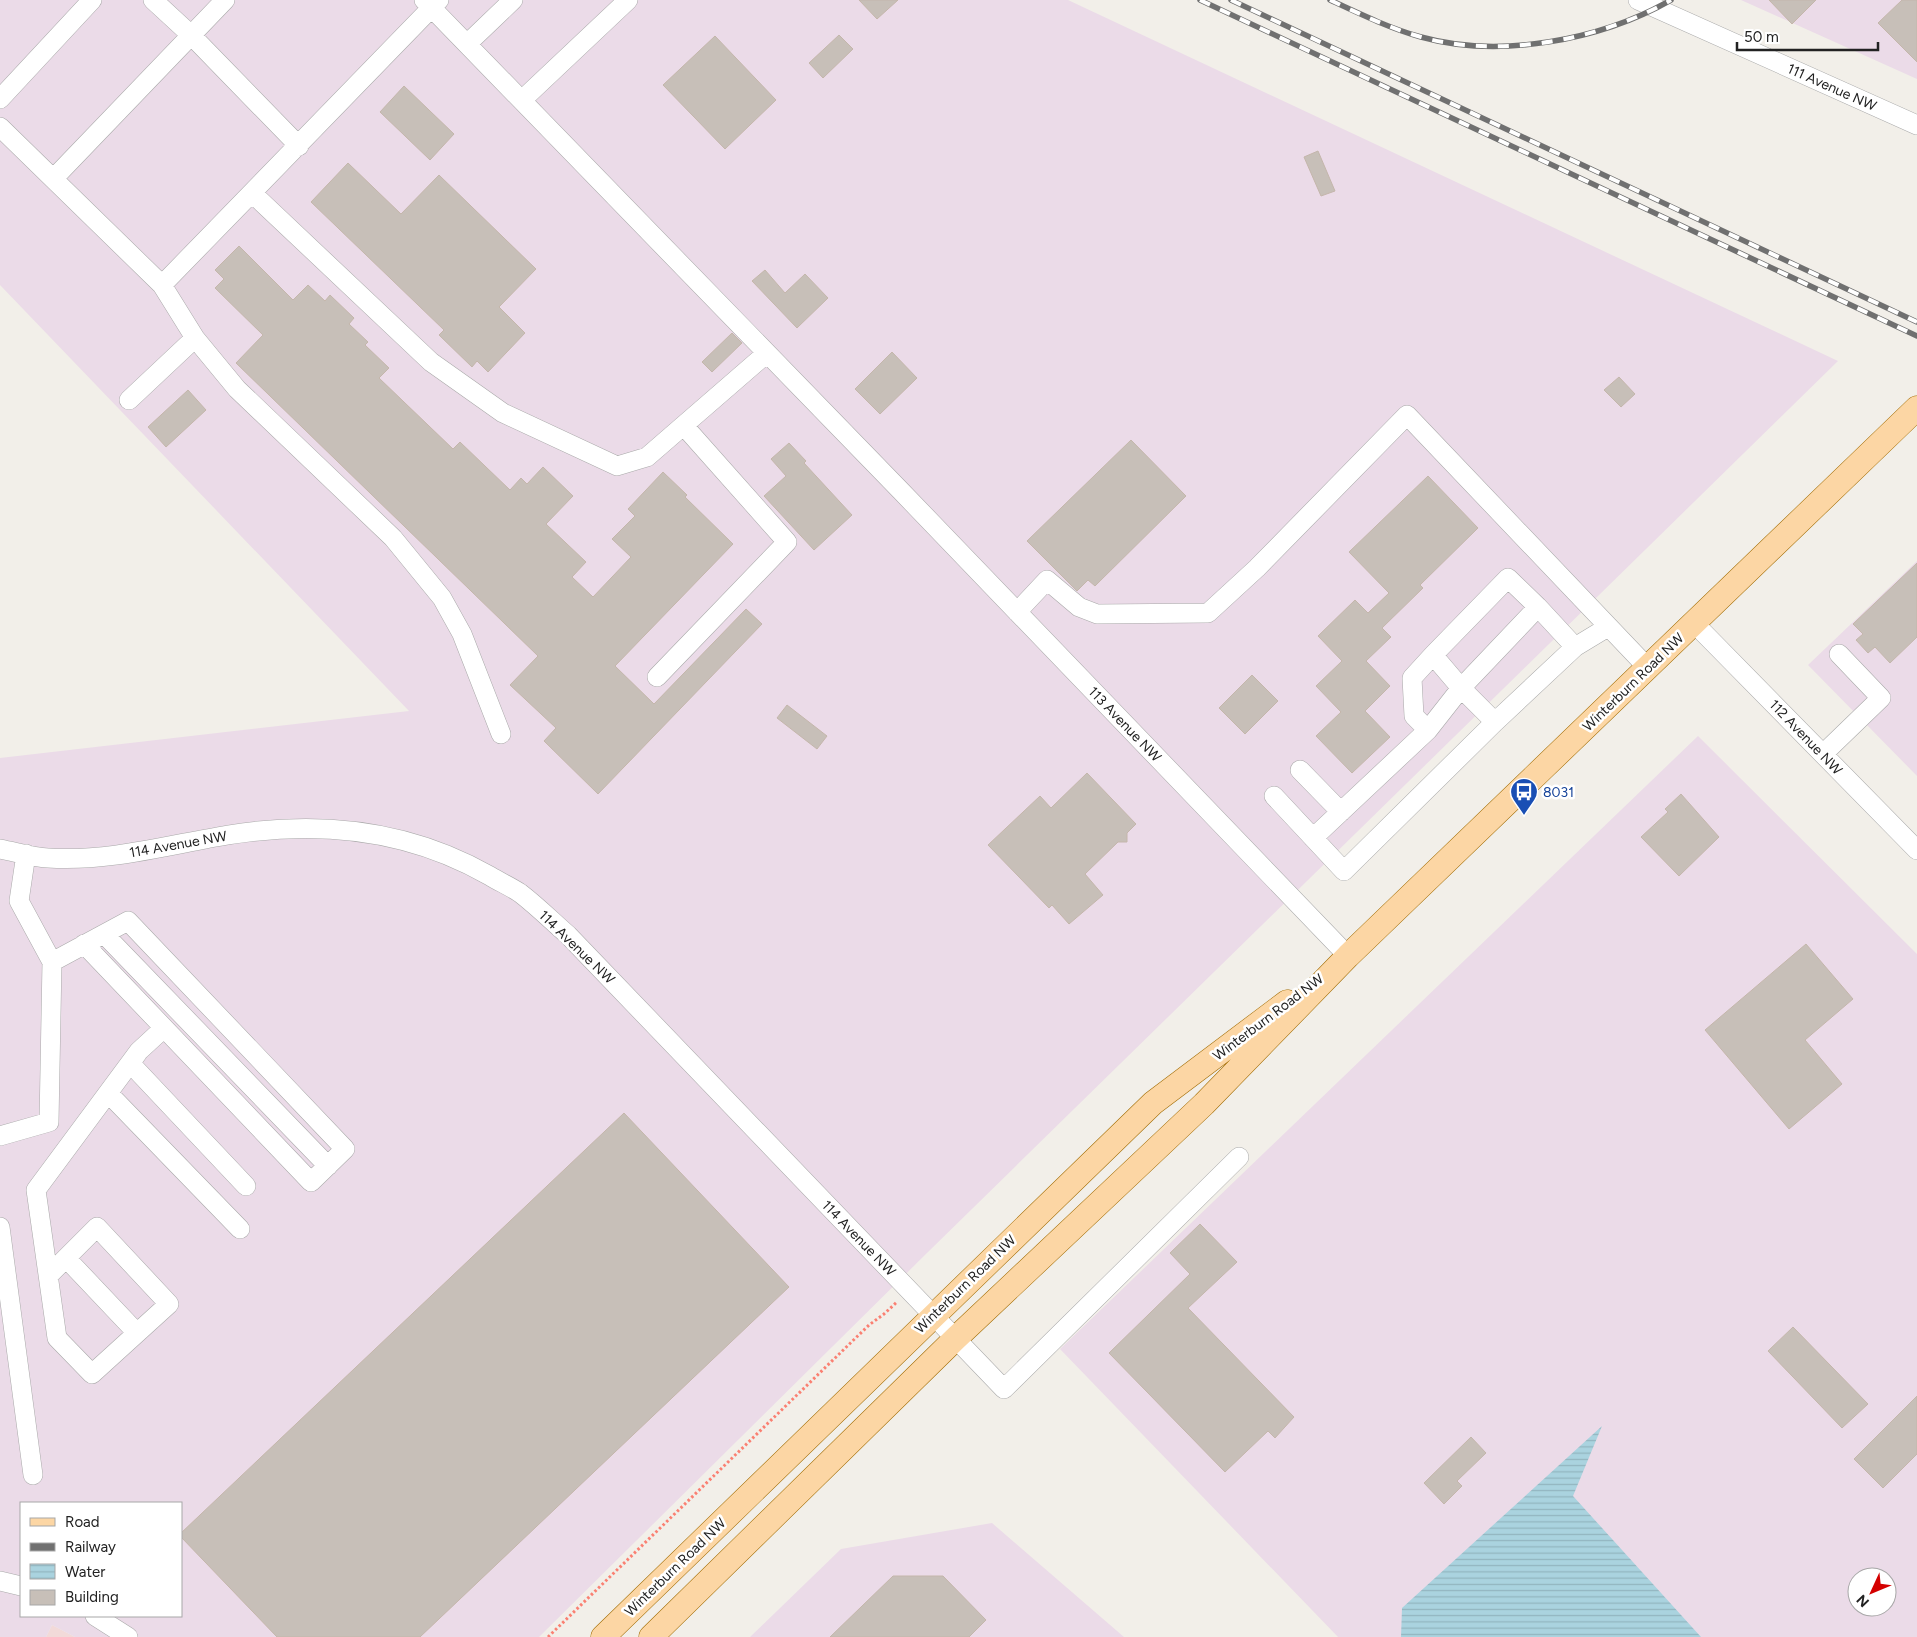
<svg xmlns="http://www.w3.org/2000/svg" width="1917" height="1637" font-family="Figtree,sans-serif">
<style>
.commercial{fill:#f2dad9}
.industrial{fill:#ebdbe8;fill-rule:evenodd}
.water{fill:url(#water-rules)}
.building{fill:#c7bfb8;stroke:#c4b6ab}
.lines{fill:none;stroke-linecap:round;stroke-linejoin:round}
.minor-casing{stroke:#a9a9a9;stroke-width:20}
.major-casing{stroke:#a06b00;stroke-width:25}
.path{stroke:#fa8072;stroke-width:3;stroke-dasharray:2.5 2.5;stroke-linecap:butt}
.minor{stroke:#fff;stroke-width:19}
.major{stroke:#fcd6a4;stroke-width:24}
.rail-casing{stroke:#707070;stroke-width:5.5}
.rail{stroke:#fff;stroke-width:4;stroke-dasharray:11;stroke-linecap:butt}
.labels{text-anchor:middle;stroke-width:5;stroke-linejoin:round;paint-order:stroke}
.street-label{font-size:14px;fill:#222;stroke:#fff}
.transit-label{font-size:14px;fill:#164399;stroke:#fff;text-anchor:start}
</style>
<defs>
<pattern id="water-rules" width="6" height="5" patternUnits="userSpaceOnUse" patternTransform="scale(1.25)"><rect width="6" height="5" fill="#aad3df"/><path d="M0 2.5h6" fill="none" stroke="#92b5bf"/></pattern>
</defs>
<rect width="100%" height="100%" fill="#f2efe9"/>
<path class="commercial" d="M 52,1625 L 75,1637 L 46,1637 Z"/>
<path class="industrial" d="M 0,0 L 1068,0 L 1838,361 L 928,1252 L 539,1637 L 75,1637 L 52,1625 L 46,1637 L 0,1637 L 0,758 L 409,711 L 0,285 ZM 21,1503 L 181,1503 L 181,1616 L 21,1616 Z
M 1741,0 L 1917,0 L 1917,79 Z
M 1917,561 L 1917,776 L 1808,665 Z
M 1698,736 L 1917,954 L 1917,1637 L 1338,1637 L 1060,1349 ZM 1857,1577 L 1887,1577 L 1887,1607 L 1857,1607 Z
M 992,1523 L 1124,1637 L 750,1637 L 841,1549 Z"/>
<path class="water" d="M 1602,1426 L 1573,1496 L 1701,1637 L 1401,1637 L 1402,1608 Z"/>
<path class="building" d="M 859,0 L 898,0 L 877,19 Z
M 1769,0 L 1816,0 L 1792,24 Z
M 1902,0 L 1917,0 L 1917,62 L 1878,23 Z
M 839,35 L 853,49 L 823,78 L 809,63 Z
M 715,36 L 776,100 L 725,149 L 663,85 Z
M 404,86 L 454,134 L 430,160 L 380,112 Z
M 1318,151 L 1335,191 L 1321,196 L 1304,157 Z
M 348,163 L 401,214 L 439,175 L 536,269 L 499,307 L 525,333 L 488,372 L 477,361 L 472,367 L 439,335 L 444,330 L 311,202 Z
M 239,246 L 293,300 L 308,285 L 325,301 L 330,295 L 354,318 L 349,324 L 368,342 L 365,345 L 389,368 L 379,378 L 453,449 L 460,442 L 510,490 L 521,478 L 527,484 L 543,467 L 573,496 L 546,524 L 586,562 L 572,577 L 593,597 L 631,557 L 612,539 L 635,516 L 628,509 L 663,472 L 687,495 L 685,497 L 733,544 L 615,666 L 654,704 L 746,609 L 762,624 L 598,794 L 544,741 L 556,728 L 510,685 L 538,656 L 236,363 L 263,335 L 215,288 L 224,279 L 215,270 Z
M 765,270 L 785,293 L 805,274 L 828,298 L 797,328 L 752,281 Z
M 732,333 L 742,343 L 712,372 L 702,362 Z
M 892,352 L 917,378 L 880,414 L 855,389 Z
M 1619,377 L 1635,394 L 1621,407 L 1604,390 Z
M 188,390 L 206,410 L 166,447 L 148,427 Z
M 1131,440 L 1186,496 L 1095,586 L 1088,580 L 1077,591 L 1027,541 Z
M 789,443 L 806,461 L 804,463 L 852,515 L 814,550 L 764,496 L 786,476 L 771,459 Z
M 1428,476 L 1478,528 L 1420,585 L 1423,588 L 1382,628 L 1391,637 L 1366,661 L 1390,686 L 1365,711 L 1390,737 L 1352,773 L 1316,736 L 1341,712 L 1316,686 L 1342,661 L 1318,636 L 1355,600 L 1368,613 L 1389,593 L 1349,552 Z
M 1917,563 L 1917,637 L 1890,663 L 1875,647 L 1868,653 L 1856,640 L 1863,634 L 1853,624 Z
M 1252,675 L 1278,701 L 1245,734 L 1219,708 Z
M 787,705 L 827,736 L 817,749 L 777,718 Z
M 1087,773 L 1136,824 L 1127,833 L 1127,842 L 1118,842 L 1085,874 L 1103,895 L 1069,924 L 1052,905 L 1049,908 L 988,845 L 1040,796 L 1051,808 Z
M 1681,794 L 1719,837 L 1679,876 L 1641,837 L 1668,812 L 1665,809 Z
M 1806,944 L 1853,999 L 1805,1040 L 1842,1084 L 1789,1129 L 1705,1030 Z
M 624,1113 L 789,1287 L 420,1637 L 277,1637 L 181,1537 L 181,1533 Z
M 1200,1224 L 1237,1262 L 1188,1308 L 1294,1417 L 1275,1438 L 1268,1431 L 1225,1472 L 1109,1353 L 1190,1274 L 1170,1253 Z
M 1793,1327 L 1868,1404 L 1842,1428 L 1768,1351 Z
M 1917,1396 L 1917,1454 L 1883,1488 L 1854,1459 Z
M 1471,1437 L 1486,1453 L 1457,1481 L 1462,1486 L 1444,1504 L 1424,1483 Z
M 893,1576 L 943,1576 L 986,1620 L 969,1637 L 830,1637 Z"/>
<g class="lines">
<defs>
<path id="minor" d="M 153,0 L 191,35 L 299,146
M 424,0 L 901,491 L 1348,956
M 1638,0 L 1917,125
M 467,44 L 513,0
M 0,99 L 92,0
M 522,100 L 628,0
M 0,127 L 162,285 L 439,0
M 54,178 L 225,0
M 252,193 L 431,362 L 503,413 L 617,466 L 647,457 L 767,353
M 162,285 L 195,338 L 237,389 L 393,538 L 442,598 L 462,634 L 501,734
M 129,400 L 195,338
M 1017,612 L 1047,580 L 1079,607 L 1097,614 L 1208,613 L 1257,568 L 1407,415 L 1648,668
M 1694,623 L 1917,850
M 1433,655 L 1508,578 L 1538,607
M 657,677 L 787,542 L 684,426
M 1428,730 L 1414,716 L 1412,678 L 1433,655 L 1461,688 L 1495,722
M 1823,754 L 1881,698 L 1839,654
M 1300,770 L 1341,812
M 1274,796 L 1344,871 L 1495,722 L 1575,647 L 1608,627
M 1313,838 L 1428,730 L 1461,688 L 1538,607 L 1575,647
M 0,849 C 16,852 32,857 48,858 C 109,862 168,845 228,835 C 320,820 408,829 490,876 C 500,882 511,887 520,893 C 537,906 552,921 568,935 L 1004,1389 L 1239,1157
M 104,934 L 328,1166
M 52,962 L 128,921 L 345,1149 L 311,1182 L 84,944
M 130,1063 L 246,1186
M 109,1094 L 240,1229
M 0,1136 L 49,1122 L 52,962 L 19,901 L 26,854
M 0,1227 L 33,1475
M 66,1258 L 137,1333
M 49,1275 L 97,1227 L 169,1304 L 92,1374 L 57,1338 L 36,1190 L 139,1051 L 164,1028
M 0,1581 L 21,1586
M 95,1616 L 128,1637"/>
<path id="major" d="M 603,1637 L 1153,1103 L 1287,1002
M 651,1637 L 955,1339 L 1204,1104 L 1348,956 L 1917,408"/>
</defs>
<use href="#minor" class="minor-casing"/>
<use href="#major" class="major-casing"/>
<path class="path" d="M 548,1637 L 869,1325 L 884,1314 L 897,1302"/>
<use href="#minor" class="minor"/>
<use href="#major" class="major"/>
<defs>
<path id="rail" d="M 1200,0 L 1917,336
M 1231,0 L 1917,322
M 1330,0 C 1360,14 1389,28 1421,37 C 1500,59 1601,40 1671,0"/>
</defs>
<use href="#rail" class="rail-casing"/>
<use href="#rail" class="rail"/>
</g>
<defs>
<symbol id="bus-pin" viewBox="-11 -11 22 30"><path d="M0 17L-7.5 6A9.5 9.5 0 1 1 7.5 6Z" fill="#1a4fb4" stroke="#fff"/><path d="M-5-6H5V4H4V6H2V4H-2V6H-4V4H-5ZM-3.5-4V0h7V-4ZM-3.5 1.2v1.5H-2V1.2ZM2 1.2v1.5H3.5V1.2Z" fill="#fff"/></symbol>
</defs>
<g fill-rule="evenodd">
<use href="#bus-pin" x="1508" y="776" width="32" height="43"/>
</g>
<g class="labels">
<g class="street-label">
<text transform="translate(1832 87) rotate(24)" y="5">111 Avenue NW</text>
<text transform="translate(1633 682) rotate(-44)" y="5">Winterburn Road NW</text>
<text transform="translate(1125 724) rotate(46)" y="5">113 Avenue NW</text>
<text transform="translate(1806 737) rotate(46)" y="5">112 Avenue NW</text>
<text transform="translate(178 844) rotate(-10)" y="5">114 Avenue NW</text>
<text transform="translate(577 947) rotate(44)" y="5">114 Avenue NW</text>
<text transform="translate(1268 1017) rotate(-37)" y="5">Winterburn Road NW</text>
<text transform="translate(859 1238) rotate(46)" y="5">114 Avenue NW</text>
<text transform="translate(965 1284) rotate(-44)" y="5">Winterburn Road NW</text>
<text transform="translate(675 1567) rotate(-44)" y="5">Winterburn Road NW</text>
</g>
<g class="transit-label">
<text x="1543" y="797">8031</text>
</g>
</g>
<rect x="20" y="1502" width="162" height="115" fill="#ffffff" stroke="#a7a7a7"/>
<rect x="30" y="1518" width="25" height="8" fill="#fcd6a4" stroke="#a7a7a7"/>
<text x="65" y="1527" font-size="15" fill="#222222">Road</text>
<rect x="30" y="1543" width="25" height="8" fill="#707070" stroke="#a7a7a7"/>
<text x="65" y="1552" font-size="15" fill="#222222">Railway</text>
<rect x="30" y="1564" width="25" height="15" fill="url(#water-rules)" stroke="#a7a7a7"/>
<text x="65" y="1577" font-size="15" fill="#222222">Water</text>
<rect x="30" y="1590" width="25" height="15" fill="#c7bfb8" stroke="#a7a7a7"/>
<text x="65" y="1602" font-size="15" fill="#222222">Building</text>
<g transform="translate(1872 1592) rotate(226)"><circle r="24" fill="#ffffff" stroke="#a7a7a7"/>
<path d="M0-4L9 19L0 12L-9 19Z" fill="#d40000"/>
<text y="-8" font-size="14" font-weight="bold" text-anchor="middle" fill="#222222">N</text>
</g>
<path d="M1737 42v8h141v-8" fill="none" stroke="#222222" stroke-width="2.5"/>
<text x="1744" y="42" font-size="15" fill="#222222" stroke="#ffffff" stroke-width="4" paint-order="stroke">50 m</text>
</svg>
